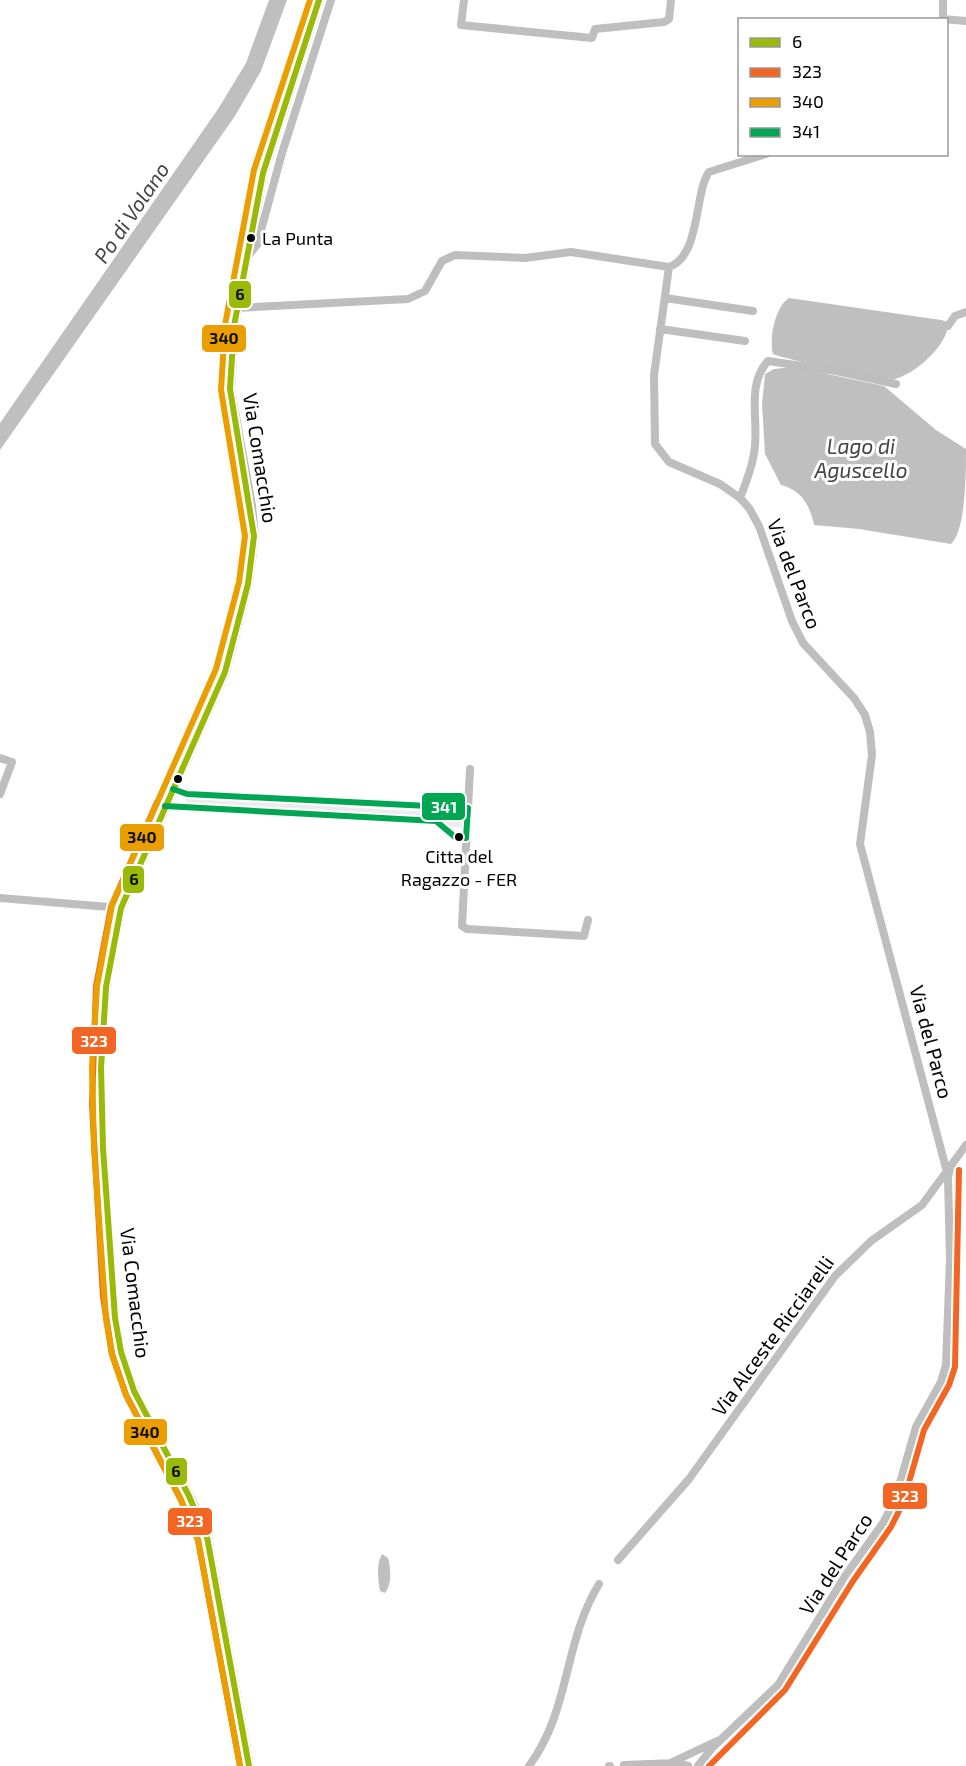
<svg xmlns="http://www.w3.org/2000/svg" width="966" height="1766" font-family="'Exo 2',sans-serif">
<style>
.green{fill:#ececec}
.water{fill:#bfbfbf}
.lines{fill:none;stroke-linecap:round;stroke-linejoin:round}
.canal{stroke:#bfbfbf;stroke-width:8}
.minor{stroke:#bebebe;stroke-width:8}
.secondary{stroke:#b8b8b8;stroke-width:10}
.bus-1-casing{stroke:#fff;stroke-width:10}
.bus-2-casing{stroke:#fff;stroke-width:10}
.bus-3-casing{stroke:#fff;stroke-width:10}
.bus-4-casing{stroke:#fff;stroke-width:10}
.bus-1{stroke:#9bba08;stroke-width:6}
.bus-2{stroke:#f26522;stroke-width:6}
.bus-3{stroke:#eb9e00;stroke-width:6}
.bus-4{stroke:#00a651;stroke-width:6}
.bus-dot{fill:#000;stroke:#fff;stroke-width:2}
.labels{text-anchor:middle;stroke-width:6;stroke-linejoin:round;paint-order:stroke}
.bus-label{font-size:18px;fill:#000;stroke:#fff;text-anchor:start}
.street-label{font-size:20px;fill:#000;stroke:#fff}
.water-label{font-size:21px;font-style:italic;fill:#444;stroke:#fff}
.line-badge{stroke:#fff;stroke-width:2}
.badge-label{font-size:16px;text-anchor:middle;font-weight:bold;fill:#fff}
.pale-badge-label{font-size:16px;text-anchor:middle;font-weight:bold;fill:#111}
</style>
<rect width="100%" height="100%" fill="#fff"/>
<path class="green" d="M 186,798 L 448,813 L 462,814 L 462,828 L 449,826 L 438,820 L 186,804 Z"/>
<path class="water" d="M 269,0 L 287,0 L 261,71 L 235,116 L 0,450 L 0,423 L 218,109 L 246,63 Z
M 789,298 L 941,320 L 948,322 C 950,343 916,374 895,379 C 888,381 783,359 773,354 C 769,338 775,307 789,298 Z
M 794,367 L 884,386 L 936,430 L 966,449 C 966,473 966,530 951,544 L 859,529 L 814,525 C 810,505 801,490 781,485 L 765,454 L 762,404 L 765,374 L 774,369 Z
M 382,1554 L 388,1558 C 391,1569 392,1584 385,1593 L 380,1591 C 378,1580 376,1564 382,1554 Z"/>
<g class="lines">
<path class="canal" d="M 464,0 L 461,25 L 592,38 L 595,29 L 664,22 L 669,19 L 671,0
M 943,0 L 943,19 L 966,21
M 948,326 L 955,316 L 966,312"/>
<path class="minor" d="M 247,257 L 257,245 L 282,153 L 331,0
M 669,267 L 654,375 L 655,444 L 669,462 L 720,484 L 740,498 L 749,508 L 759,526 L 792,621 L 803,643 L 854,698 L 865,715 L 870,732 L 872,755 L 860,844 L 947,1172
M 669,267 C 701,256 694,193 709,172 L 766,154
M 665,298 L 753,311
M 237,308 L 408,299 L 425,291 L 442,261 L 455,255 L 525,258 L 571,252 L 669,267
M 660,329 L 745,341
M 740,498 C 746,483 752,468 754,453 C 760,423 745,386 768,361 L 836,371 L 896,384
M 0,758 L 12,762 L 0,794
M 470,769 L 462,926 L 467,929 L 584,936 L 588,920
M 173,789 L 187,794 L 468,808
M 165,806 L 436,821 L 455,837 L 466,838
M 0,898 L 121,908
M 618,1560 L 689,1479 L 835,1276 L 871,1241 L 922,1205 L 966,1145
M 624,1765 L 676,1763 L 688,1766
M 666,1765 L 717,1741
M 529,1766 C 571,1709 563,1643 599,1584
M 609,1766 L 610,1766
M 698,1766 L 712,1748 L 778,1685 L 845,1576 L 883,1523 L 895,1500 L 916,1427 L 941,1382 L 946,1365 L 950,1260 L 948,1178 L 950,1168"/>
<path class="secondary" d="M 249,1766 L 207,1537 C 186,1478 146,1429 126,1369 C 111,1325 111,1276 108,1229 C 100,1122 93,1013 121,908 L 225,672 L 248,584 L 254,536 L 251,506 L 230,389 L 234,326 L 263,173 L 319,0"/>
<defs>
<path id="bus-1" d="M 249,1766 L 207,1537 L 188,1494 L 134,1391 L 121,1352 L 115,1318 L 103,1148 L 101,1068 L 106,987 L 121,908 L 225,672 L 248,584 L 254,536 L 230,389 L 234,326 L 263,173 L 319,0"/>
<path id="bus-2" d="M 157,802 L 111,907 L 96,986 L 92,1105 L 103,1297 L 112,1354 L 126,1395 L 180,1498 L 198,1540 L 240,1766
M 709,1766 L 785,1690 L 853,1581 L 891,1527 L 903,1503 L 924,1430 L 949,1385 L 955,1367 L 959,1170"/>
<path id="bus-3" d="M 240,1766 L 198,1540 L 180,1498 L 126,1395 L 112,1355 L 106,1319 L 94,1149 L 92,1067 L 97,986 L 112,905 L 216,669 L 239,582 L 245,536 L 221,390 L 225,325 L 254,170 L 310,0"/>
<path id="bus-4" d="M 165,806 L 436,821 L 455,837 L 466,838 L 468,808 L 187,794 L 173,789"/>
</defs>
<use href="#bus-1" class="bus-1-casing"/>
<use href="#bus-2" class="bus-2-casing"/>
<use href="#bus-3" class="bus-3-casing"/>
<use href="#bus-4" class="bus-4-casing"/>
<use href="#bus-1" class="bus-1"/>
<use href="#bus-2" class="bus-2"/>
<use href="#bus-3" class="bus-3"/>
<use href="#bus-4" class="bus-4"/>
</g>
<g class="bus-dot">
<circle cx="251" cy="238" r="5"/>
<circle cx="178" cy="779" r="5"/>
<circle cx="459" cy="837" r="5"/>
</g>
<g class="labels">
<g class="bus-label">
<text x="262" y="245">La Punta</text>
<text x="459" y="863" text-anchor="middle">Citta del<tspan x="459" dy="23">Ragazzo - FER</tspan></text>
</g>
<g class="street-label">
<text transform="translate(260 458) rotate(81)" y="7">Via Comacchio</text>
<text transform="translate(794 574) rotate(69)" y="7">Via del Parco</text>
<text transform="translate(931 1042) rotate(75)" y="7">Via del Parco</text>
<text transform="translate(135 1293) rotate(83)" y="7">Via Comacchio</text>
<text transform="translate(773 1336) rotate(-54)" y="7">Via Alceste Ricciarelli</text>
<text transform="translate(836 1564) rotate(-57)" y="7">Via del Parco</text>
</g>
<g class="water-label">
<text transform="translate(132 213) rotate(-56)" y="7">Po di Volano</text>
<text x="861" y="454">Lago di<tspan x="861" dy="24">Aguscello</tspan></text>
</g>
</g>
<g class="line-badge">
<rect x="228" y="280" width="24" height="29" rx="6" fill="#9bba08"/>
<rect x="201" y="324" width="46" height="29" rx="6" fill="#eb9e00"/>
<rect x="421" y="792" width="45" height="29" rx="6" fill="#00a651"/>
<rect x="119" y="823" width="46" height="29" rx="6" fill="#eb9e00"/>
<rect x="122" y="865" width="23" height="29" rx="6" fill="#9bba08"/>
<rect x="71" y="1026" width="46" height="29" rx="6" fill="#f26522"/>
<rect x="123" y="1418" width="45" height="28" rx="6" fill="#eb9e00"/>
<rect x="165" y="1457" width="23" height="29" rx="6" fill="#9bba08"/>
<rect x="882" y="1482" width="46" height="28" rx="6" fill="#f26522"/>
<rect x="167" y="1507" width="46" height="29" rx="6" fill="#f26522"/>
</g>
<g class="badge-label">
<text x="444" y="813">341</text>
<text x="94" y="1047">323</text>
<text x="905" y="1502">323</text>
<text x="190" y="1527">323</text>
</g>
<g class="pale-badge-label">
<text x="240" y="300">6</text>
<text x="224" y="344">340</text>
<text x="142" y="843">340</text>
<text x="134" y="885">6</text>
<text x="145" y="1438">340</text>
<text x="176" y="1477">6</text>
</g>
<rect x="738" y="18" width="210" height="138" fill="#ffffff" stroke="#999999" stroke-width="1.5"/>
<rect x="750" y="38" width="30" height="9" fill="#9bba08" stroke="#999999" stroke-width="1.5"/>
<text x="792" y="48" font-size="18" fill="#000000">6</text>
<rect x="750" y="68" width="30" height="9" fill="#f26522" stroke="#999999" stroke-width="1.5"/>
<text x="792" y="78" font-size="18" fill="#000000">323</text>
<rect x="750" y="98" width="30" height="9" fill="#eb9e00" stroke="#999999" stroke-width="1.5"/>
<text x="792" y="108" font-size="18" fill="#000000">340</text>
<rect x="750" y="128" width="30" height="9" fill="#00a651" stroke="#999999" stroke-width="1.5"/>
<text x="792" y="138" font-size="18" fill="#000000">341</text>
</svg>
